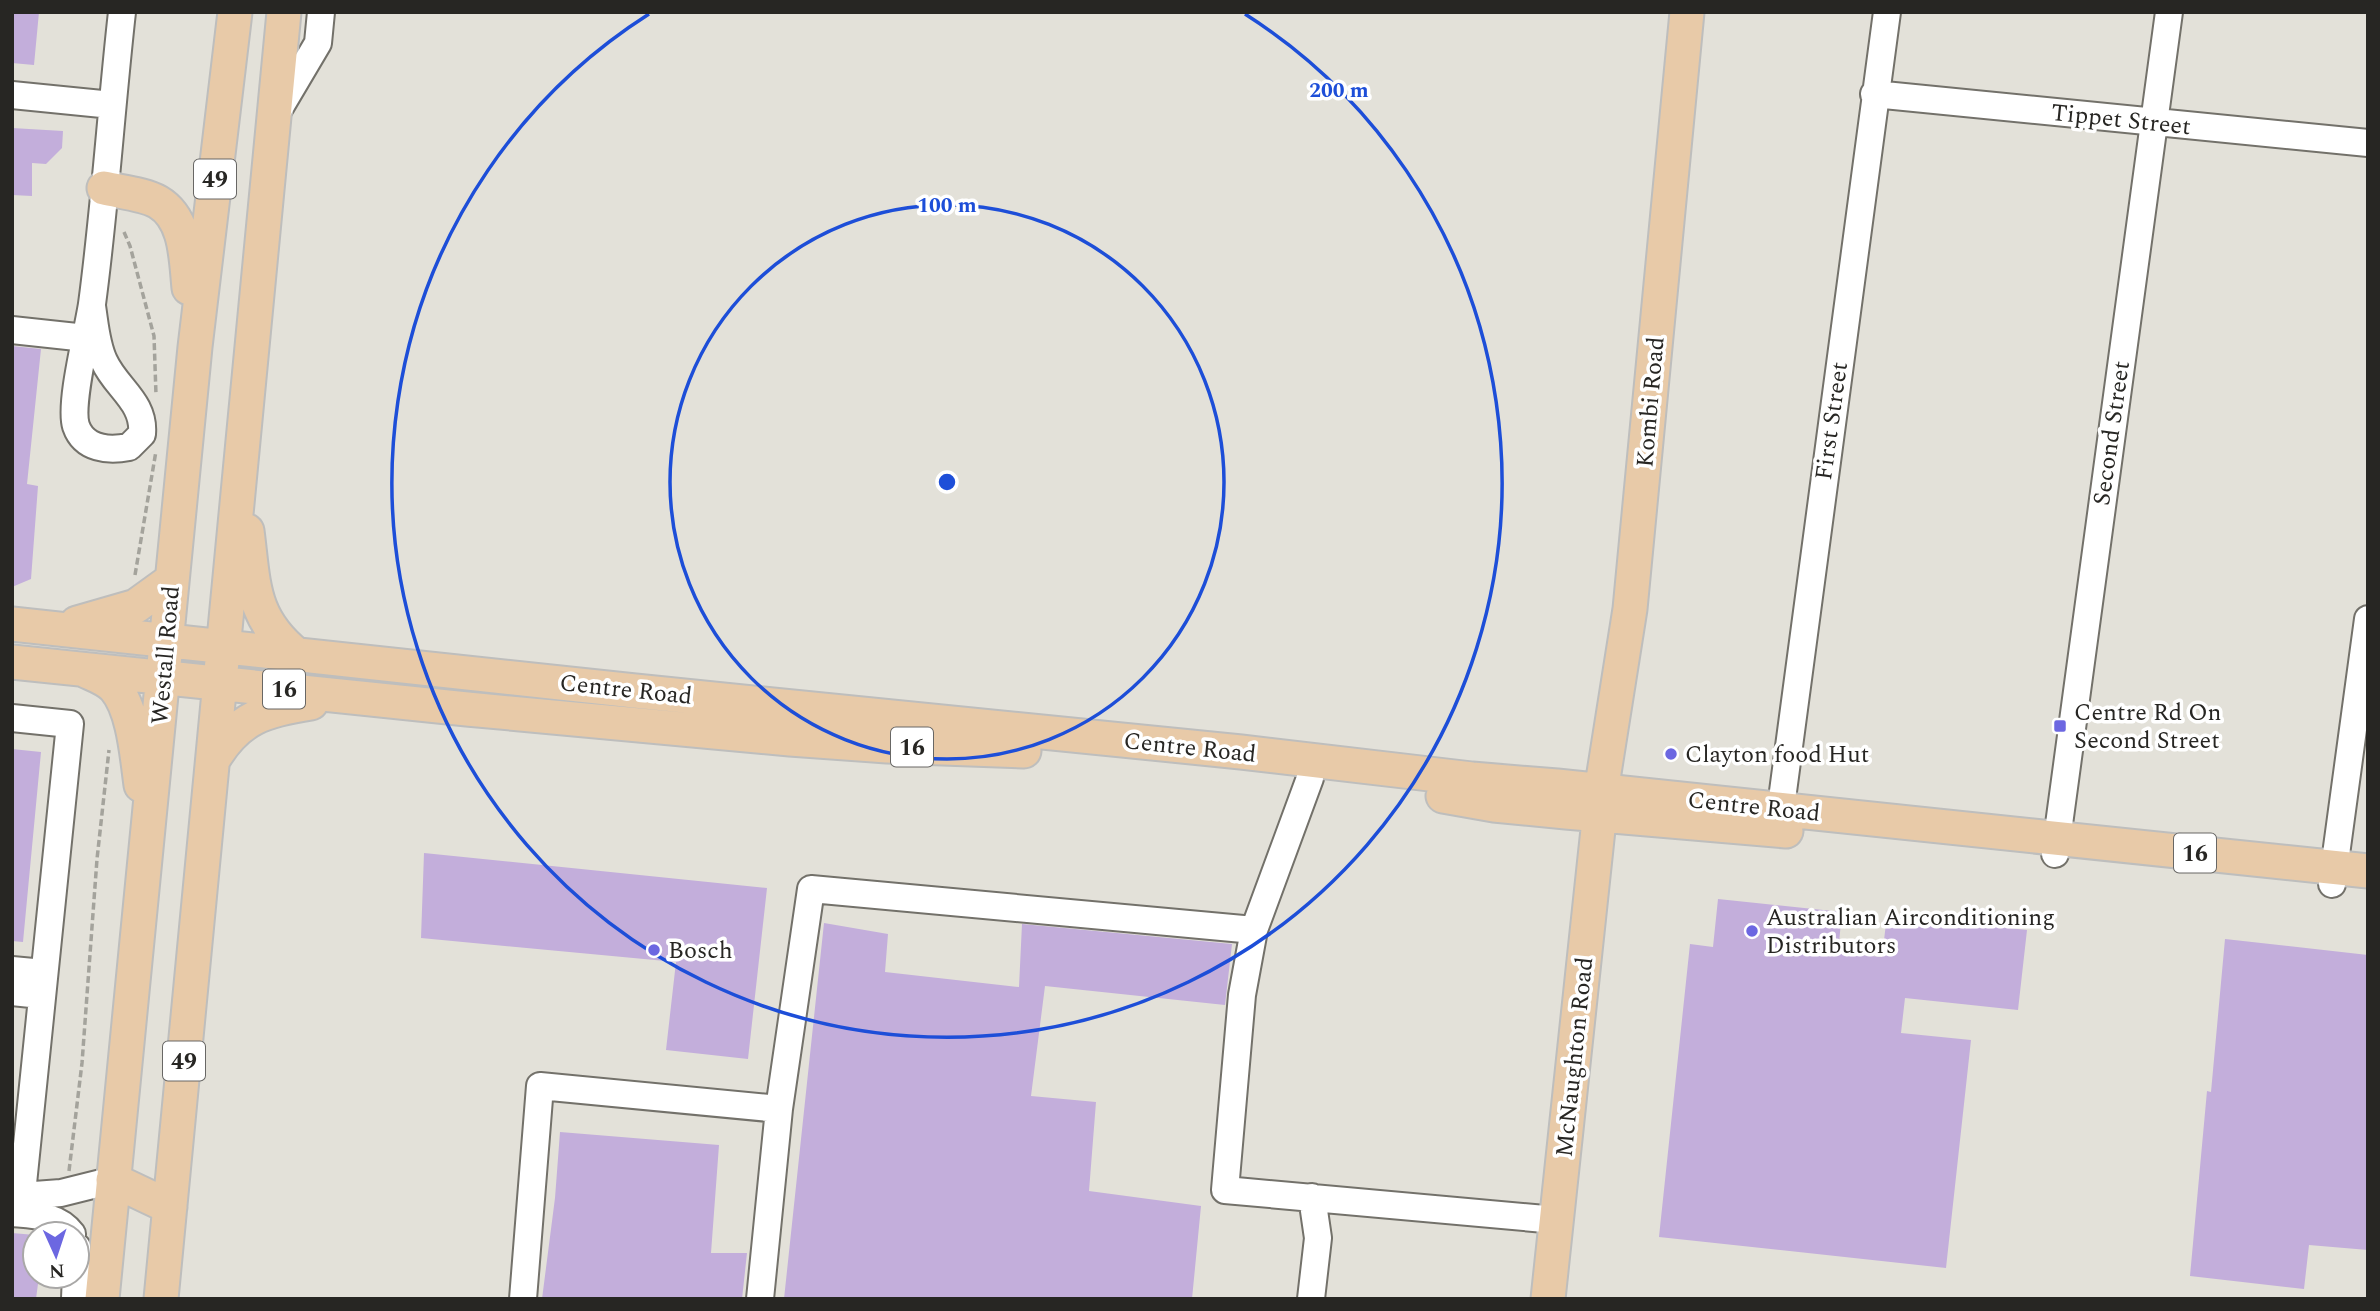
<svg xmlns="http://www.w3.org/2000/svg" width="2380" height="1311" font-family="Spectral,serif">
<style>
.building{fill:#c3aedb}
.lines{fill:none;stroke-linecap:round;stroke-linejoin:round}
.minor-casing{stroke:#73716a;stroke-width:30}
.major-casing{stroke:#bebebd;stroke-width:37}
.path{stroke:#a4a39c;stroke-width:3.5;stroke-dasharray:7 3.5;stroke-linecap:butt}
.minor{stroke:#fff;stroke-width:26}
.major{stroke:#e8caa8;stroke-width:33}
.ring{fill:none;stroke:#1d4ed8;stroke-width:3.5}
.poi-dot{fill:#6c67e1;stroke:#fff;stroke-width:2.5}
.labels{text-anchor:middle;stroke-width:7;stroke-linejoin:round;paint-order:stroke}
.shield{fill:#fff;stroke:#686765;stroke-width:2}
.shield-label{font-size:23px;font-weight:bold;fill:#272623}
.street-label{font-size:24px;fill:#272623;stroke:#fff}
.poi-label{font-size:24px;fill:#272623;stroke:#fff;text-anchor:start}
.centre{fill:#1d4ed8;stroke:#fff;stroke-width:3.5}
.ring-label{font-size:21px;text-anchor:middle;font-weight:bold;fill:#1d4ed8;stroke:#fff;stroke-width:7;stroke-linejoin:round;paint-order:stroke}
</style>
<rect width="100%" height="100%" fill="#e3e1d9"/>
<path class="building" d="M 12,12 L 39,12 L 34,65 L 12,63 Z
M 12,128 L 63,131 L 62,148 L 46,164 L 32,163 L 32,196 L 12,195 Z
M 12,346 L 41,349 L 27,484 L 38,486 L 31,579 L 12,587 Z
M 12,749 L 41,752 L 23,942 L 12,941 Z
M 424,853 L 767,888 L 748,1059 L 666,1050 L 676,962 L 421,938 Z
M 1718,899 L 1842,912 L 1838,953 L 1882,957 L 1887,915 L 2027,930 L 2018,1010 L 1905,998 L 1901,1033 L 1971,1040 L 1946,1268 L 1659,1237 L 1690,944 L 1713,947 Z
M 824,923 L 888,934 L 885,972 L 1019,987 L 1022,924 L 1232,944 L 1225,1005 L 1045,986 L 1031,1096 L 1096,1102 L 1089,1191 L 1201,1206 L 1192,1299 L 784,1299 Z
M 2225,939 L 2368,955 L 2368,1250 L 2309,1245 L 2304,1289 L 2190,1276 L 2207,1091 L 2211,1092 Z
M 560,1132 L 719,1145 L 711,1253 L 747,1253 L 742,1299 L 542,1299 L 555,1198 Z
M 12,1233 L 35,1235 L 35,1276 L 39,1276 L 36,1299 L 12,1299 Z"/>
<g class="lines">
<defs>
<path id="minor" d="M 1874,94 L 2368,143
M 12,95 L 112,105
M 276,114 L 318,43 L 321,12
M 92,306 C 95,325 96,344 104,361 C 116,388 145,402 142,434 L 129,447 C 108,451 84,449 76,426 C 69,404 88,331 92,304 C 105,207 111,110 122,12
M 12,330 L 86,338
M 12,718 L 70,724 L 20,1213
M 1310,778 L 1254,930 L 1242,995 L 1225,1190 L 1556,1220
M 1778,829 L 1887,12
M 2055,854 L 2169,12
M 2332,884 L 2368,619
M 12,970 L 44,973
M 12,992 L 41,995
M 21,1196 L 61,1193 L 113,1180
M 12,1213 C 34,1215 58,1215 72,1234
M 75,1299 L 77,1247
M 523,1299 L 540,1086 L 779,1109
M 760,1299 L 779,1109 L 811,889 L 1254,930
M 1311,1299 L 1318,1238 L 1312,1197"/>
<path id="major" d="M 104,188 C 121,192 144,194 158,202 C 187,219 186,260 189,288
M 247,531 C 254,584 251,618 297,655
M 77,623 L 136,606 L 172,580
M 12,624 L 635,691 L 1241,752 L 1472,779 L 1557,786 L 2368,871
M 12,662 L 467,709 L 790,739 L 887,746 L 1024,751
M 86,671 C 97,676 107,679 115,688 C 134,710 137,757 141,785
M 213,760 C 238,717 266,710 311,703
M 1443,796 L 1494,805 L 1566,812 L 1786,831
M 113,1180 L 170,1207
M 102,1299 L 195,347 L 235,12
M 161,1299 L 284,12
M 1548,1299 L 1604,773 L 1630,609 L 1687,12"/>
</defs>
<use href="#minor" class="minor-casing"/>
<use href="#major" class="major-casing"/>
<path class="path" d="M 124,232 L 130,246 L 154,336 L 156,395
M 135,575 L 156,451
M 69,1171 L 82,1063 L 97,859 L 109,750"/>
<use href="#minor" class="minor"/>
<use href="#major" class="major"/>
</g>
<g class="ring">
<circle cx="947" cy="482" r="277"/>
<path d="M1245 14A555 555 0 1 1 649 14"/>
</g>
<g class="poi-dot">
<rect x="2053" y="719" width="14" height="14" rx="3.5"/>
<circle cx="1671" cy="754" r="7"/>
<circle cx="1752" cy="931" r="7"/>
<circle cx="654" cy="950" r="7"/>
</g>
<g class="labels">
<g class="shield">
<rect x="194" y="159.5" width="42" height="39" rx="5"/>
<rect x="263" y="669.5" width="42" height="39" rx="5"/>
<rect x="891" y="727.5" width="42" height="39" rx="5"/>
<rect x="2174" y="833.5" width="42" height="39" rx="5"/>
<rect x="163" y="1041.5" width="42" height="39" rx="5"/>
</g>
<g class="shield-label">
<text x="215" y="187">49</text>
<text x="284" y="697">16</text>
<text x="912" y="755">16</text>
<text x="2195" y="861">16</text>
<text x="184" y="1069">49</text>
</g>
<g class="street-label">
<text transform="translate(2121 119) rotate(6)" y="8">Tippet Street</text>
<text transform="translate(1650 402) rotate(-85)" y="8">Kombi Road</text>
<text transform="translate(1831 421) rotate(-82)" y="8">First Street</text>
<text transform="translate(2111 433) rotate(-82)" y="8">Second Street</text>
<text transform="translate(165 655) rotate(-85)" y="8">Westall Road</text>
<text transform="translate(626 689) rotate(6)" y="8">Centre Road</text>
<text transform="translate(1190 747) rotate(6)" y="8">Centre Road</text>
<text transform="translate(1754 806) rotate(6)" y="8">Centre Road</text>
<text transform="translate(1574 1057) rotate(-84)" y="8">McNaughton Road</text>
</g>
<g class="poi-label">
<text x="2074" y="720">Centre Rd On<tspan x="2074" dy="28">Second Street</tspan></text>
<text x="1685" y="762">Clayton food Hut</text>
<text x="1766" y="925">Australian Airconditioning<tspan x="1766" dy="28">Distributors</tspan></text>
<text x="668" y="958">Bosch</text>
</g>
</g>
<circle cx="947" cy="482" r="10" class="centre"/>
<g class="ring-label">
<text x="1339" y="97">200 m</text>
<text x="947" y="212">100 m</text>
</g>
<rect width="2380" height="1311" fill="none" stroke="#272623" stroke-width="28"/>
<g transform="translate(56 1255) rotate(177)"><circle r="33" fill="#ffffff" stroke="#a9a8a7" stroke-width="2"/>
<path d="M0-5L12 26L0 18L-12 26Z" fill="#6c67e1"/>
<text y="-10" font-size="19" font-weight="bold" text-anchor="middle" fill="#272623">N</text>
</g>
</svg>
